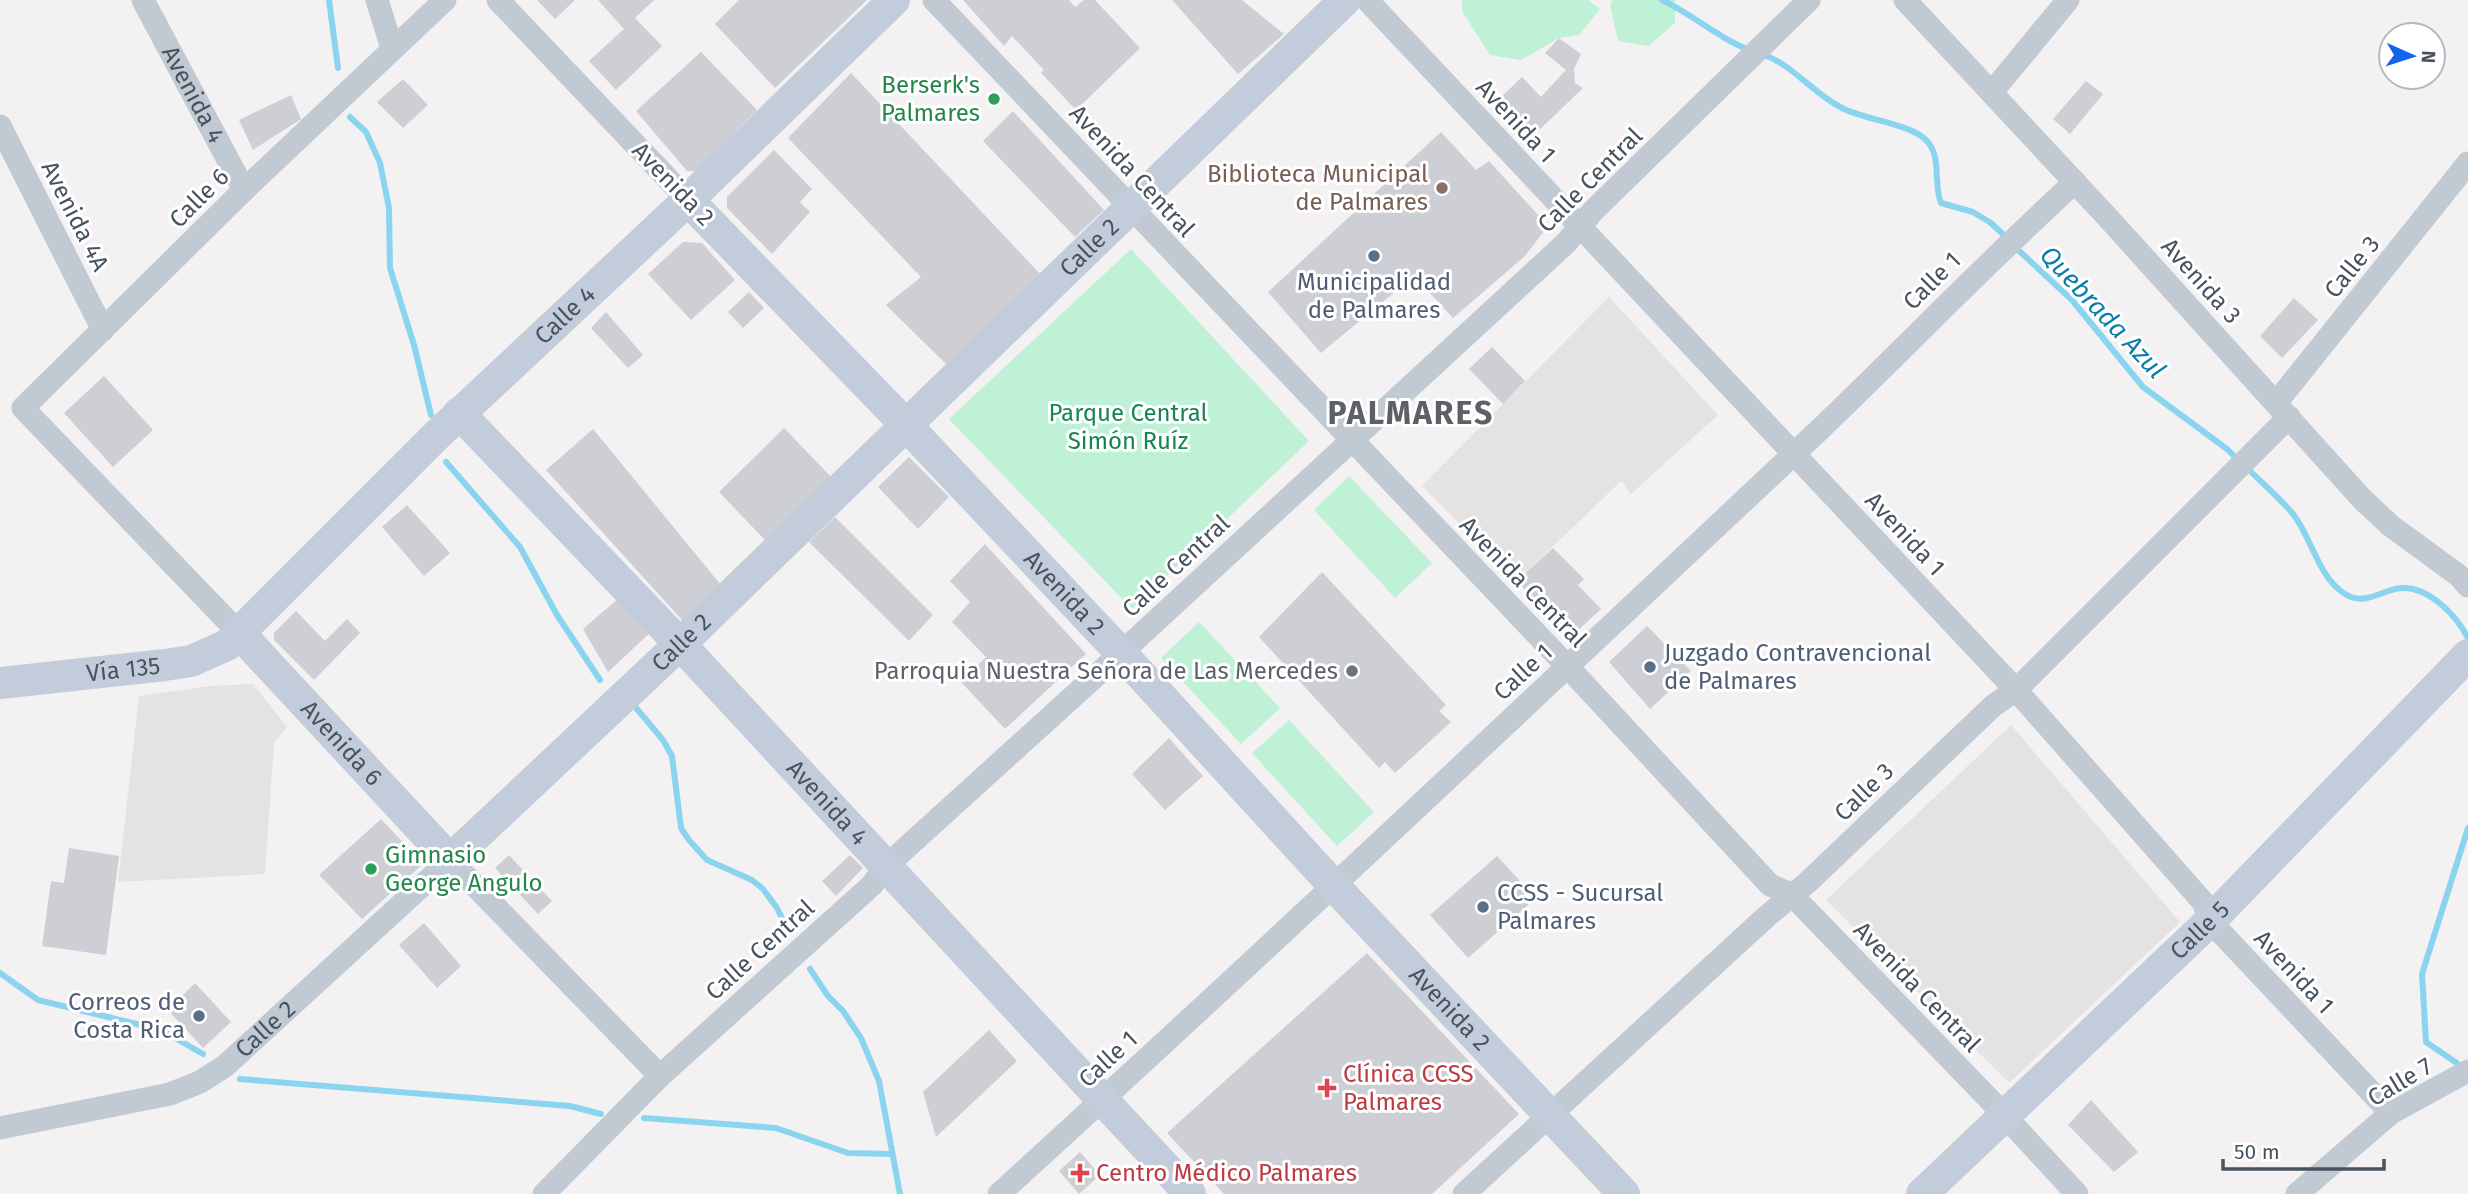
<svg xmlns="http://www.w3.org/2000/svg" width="2468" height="1194" font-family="'Fira Sans',sans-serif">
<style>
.education{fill:#e4e2e3}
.green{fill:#bef1d5}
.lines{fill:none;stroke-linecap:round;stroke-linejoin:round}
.stream{stroke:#8ad4f0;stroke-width:6}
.building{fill:#cdcfd5}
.street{stroke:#c1cad3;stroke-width:23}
.secondary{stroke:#c3ccda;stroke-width:32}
.leisure-dot{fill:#2e9e5b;stroke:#fff;stroke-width:2.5}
.education-dot{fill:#8d6e63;stroke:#fff;stroke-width:2.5}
.service-dot{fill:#5c6f8a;stroke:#fff;stroke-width:2.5}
.worship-dot{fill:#6b7280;stroke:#fff;stroke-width:2.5}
.health-dot{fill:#e0444e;stroke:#fff;stroke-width:2.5}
.labels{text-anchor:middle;stroke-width:6;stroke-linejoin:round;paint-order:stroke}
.leisure-label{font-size:24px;fill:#27864d;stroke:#fff;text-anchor:end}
.street-label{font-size:24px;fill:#48535f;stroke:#fff}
.education-label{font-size:24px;fill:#785e54;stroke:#fff;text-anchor:end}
.service-label{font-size:24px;fill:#4e5e75;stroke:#fff;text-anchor:start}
.park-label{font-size:24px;fill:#148553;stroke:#fff}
.worship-label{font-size:24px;fill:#5b616d;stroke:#fff;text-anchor:end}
.health-label{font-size:24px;fill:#be3a42;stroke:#fff;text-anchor:start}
.water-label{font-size:26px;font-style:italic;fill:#087eab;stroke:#fff}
.district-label{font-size:32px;font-weight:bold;letter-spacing:2px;fill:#5d6066;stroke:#fff}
</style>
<rect width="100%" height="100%" fill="#f3f1f1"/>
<path class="education" d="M 1609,297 L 1718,415 L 1631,494 L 1621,481 L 1517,581 L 1422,486 Z
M 253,684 L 287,727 L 274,743 L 265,874 L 118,882 L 139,696 L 211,686 Z
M 2011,725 L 2180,922 L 2009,1083 L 1826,900 Z"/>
<path class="green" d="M 1462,0 L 1588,0 L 1600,9 L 1579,35 L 1559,38 L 1521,60 L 1490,55 L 1462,11 Z
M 1613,0 L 1675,0 L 1675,23 L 1649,46 L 1618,41 L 1610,5 Z
M 1131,249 L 1309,441 L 1132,609 L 949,419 Z
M 1349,476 L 1432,563 L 1395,598 L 1314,510 Z
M 1199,622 L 1280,708 L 1241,744 L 1161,658 Z
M 1289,720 L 1374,812 L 1337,846 L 1252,753 Z"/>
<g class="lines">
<path class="stream" d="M 329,0 L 338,68
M 1662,0 C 1694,15 1719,39 1752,51
M 1762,54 C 1795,66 1812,93 1842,108 C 1865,120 1912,124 1927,141 C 1942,157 1933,184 1941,203 L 1973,212 L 1991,223 L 2008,239
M 350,117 L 366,132 L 380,163 L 389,208 L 390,268 L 414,345 L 431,415
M 2015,247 L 2072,300 L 2143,387 L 2227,449 L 2239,461
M 446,462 L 520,547 L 557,615 L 600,680
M 2247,468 C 2262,483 2279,497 2293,514 C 2312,538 2318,577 2345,594 C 2365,607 2382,589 2402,588 C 2429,587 2456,615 2468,638
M 637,709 L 663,740 L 672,756 L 681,828 L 689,840 L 707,860 L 752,880 L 763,889 L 777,908 L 789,932
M 810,969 L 828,996 L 843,1011 L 861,1038 L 879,1081 L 900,1194
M 0,973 L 38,1000 L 161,1030 L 203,1054
M 2464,1068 L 2426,1042 L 2422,974 L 2468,828
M 240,1079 L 570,1106 L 601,1114
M 644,1118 L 776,1128 L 848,1153 L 892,1154"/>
</g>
<path class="building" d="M 537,0 L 575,0 L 555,19 Z
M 598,0 L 654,0 L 635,18 L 662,46 L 616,90 L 589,61 L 624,29 Z
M 739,0 L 867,0 L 775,88 L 715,24 Z
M 963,0 L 1069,0 L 1075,7 L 1084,0 L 1095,0 L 1140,48 L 1076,110 L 1041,73 L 1044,70 L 1012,36 L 1004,46 Z
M 1172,0 L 1242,0 L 1284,34 L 1238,74 Z
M 1559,38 L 1581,54 L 1574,69 L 1575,83 L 1583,88 L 1533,136 L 1498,100 L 1522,77 L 1541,97 L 1566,70 L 1545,53 Z
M 701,52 L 757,110 L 696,171 L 687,171 L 636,111 Z
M 851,73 L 1041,275 L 979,336 L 946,364 L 886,305 L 921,277 L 788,138 Z
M 403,79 L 428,105 L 403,128 L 377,102 Z
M 2086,81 L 2103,94 L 2070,134 L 2053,119 Z
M 291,95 L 301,119 L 253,150 L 239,120 Z
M 1013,111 L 1104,210 L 1075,237 L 983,141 Z
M 1441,132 L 1476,170 L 1489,161 L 1548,226 L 1525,256 L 1453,318 L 1414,276 L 1321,353 L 1268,292 Z
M 774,150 L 812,189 L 800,202 L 810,212 L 772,254 L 727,208 L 727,197 Z
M 683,242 L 702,243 L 735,280 L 691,320 L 648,274 Z
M 749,292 L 764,308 L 743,328 L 728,312 Z
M 2294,298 L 2318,320 L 2282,358 L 2260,336 Z
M 606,312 L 643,355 L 628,368 L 591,328 Z
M 1492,347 L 1525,381 L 1503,404 L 1469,369 Z
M 104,376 L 153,430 L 113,467 L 64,413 Z
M 784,428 L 832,478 L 767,542 L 719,492 Z
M 593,429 L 721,585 L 683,621 L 546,470 Z
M 909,457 L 949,497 L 918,529 L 878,487 Z
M 407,505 L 450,553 L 424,576 L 382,527 Z
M 835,517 L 933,615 L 909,641 L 809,542 Z
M 985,544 L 1086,654 L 1005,729 L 961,682 L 986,657 L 952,622 L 970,602 L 950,581 Z
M 1553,548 L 1584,579 L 1578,585 L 1601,609 L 1570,638 L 1517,581 Z
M 1322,572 L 1446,705 L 1439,711 L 1451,722 L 1395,773 L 1385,762 L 1379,768 L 1259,637 Z
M 620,597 L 652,631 L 608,672 L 583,629 Z
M 296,611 L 325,641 L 347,619 L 360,633 L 314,680 L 274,640 L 274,633 Z
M 1647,626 L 1691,671 L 1650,709 L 1609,662 Z
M 1169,738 L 1203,776 L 1165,810 L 1132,774 Z
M 381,819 L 423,864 L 362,919 L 319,875 Z
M 69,848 L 119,856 L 106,955 L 42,946 L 51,881 L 64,883 Z
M 509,855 L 552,901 L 538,914 L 495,868 Z
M 850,855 L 863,868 L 836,896 L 822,881 Z
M 1497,856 L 1536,898 L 1468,958 L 1430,915 Z
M 424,923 L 461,966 L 437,988 L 399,945 Z
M 1367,953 L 1519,1114 L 1432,1194 L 1224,1194 L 1167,1133 Z
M 195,983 L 231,1022 L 203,1048 L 168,1010 Z
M 989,1030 L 1017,1061 L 936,1137 L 923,1092 Z
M 2091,1100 L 2138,1152 L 2114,1172 L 2068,1125 Z
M 1080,1152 L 1100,1175 L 1079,1194 L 1059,1171 Z"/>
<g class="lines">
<g class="street">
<path id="s1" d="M 143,0 L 244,190"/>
<path d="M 377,0 L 392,48"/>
<path d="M 498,0 L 688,200"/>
<path d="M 934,0 L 1567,666 L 1770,885 L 1791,894 L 1990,1100 L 2077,1194"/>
<path d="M 1367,0 L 2016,690 L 2203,902 L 2210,921 L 2391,1113"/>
<path d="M 1905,0 L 2110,220 L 2363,500 L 2391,526 L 2458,575 L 2468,586"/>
<path d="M 1992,92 L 2068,0"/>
<path d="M 0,126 L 103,330"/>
<path d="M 2276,403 L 2468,163"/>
<path d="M 240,634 L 23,408 L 244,190 L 445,0"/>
<path id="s2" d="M 0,1128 L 170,1094 L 200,1082 L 225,1066 L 450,860 L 660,1076"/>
<path d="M 544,1194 L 660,1076 L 872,885 L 885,867 L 1121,653 L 1566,243 L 1593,211 L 1809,0"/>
<path d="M 999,1194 C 1274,944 1543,689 1814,435 C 1902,351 1985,264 2075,182"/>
<path d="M 1464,1194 L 1766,917 L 1808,882 L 1994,705 L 2016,690 L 2289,417"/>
<path d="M 2297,1194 L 2391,1113 L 2468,1071"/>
</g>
<g class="secondary">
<path id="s3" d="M 688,200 L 906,425 L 1121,653 L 1334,886 L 1624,1194"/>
<path id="s4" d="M 459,413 L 680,644 L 1190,1194"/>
<path id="s5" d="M 240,634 L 450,860 L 680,644 L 1345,0"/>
<path id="s6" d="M 0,683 L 165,665 L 191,661 L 227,645 L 437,435 L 688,200 L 894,0"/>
<path id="s7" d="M 1922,1194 L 2210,921 L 2468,655"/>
</g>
</g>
<g class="leisure-dot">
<circle cx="994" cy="99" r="7"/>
<circle cx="371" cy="869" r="7"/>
</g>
<circle class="education-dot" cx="1442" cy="188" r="7"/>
<g class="service-dot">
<circle cx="1374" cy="256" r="7"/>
<circle cx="1650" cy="667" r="7"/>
<circle cx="1483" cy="907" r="7"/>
<circle cx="199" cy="1016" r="7"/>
</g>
<circle class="worship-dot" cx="1352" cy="671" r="7"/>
<g class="health-dot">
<path d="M1323.5 1077.5h7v7h7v7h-7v7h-7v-7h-7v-7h7z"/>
<path d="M1076.5 1162.5h7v7h7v7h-7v7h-7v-7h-7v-7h7z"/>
</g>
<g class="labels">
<g class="leisure-label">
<text x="980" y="93">Berserk's<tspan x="980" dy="28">Palmares</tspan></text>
<text x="385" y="863" text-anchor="start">Gimnasio<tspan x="385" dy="28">George Angulo</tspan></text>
</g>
<g class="street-label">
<text dy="8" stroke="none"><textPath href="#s1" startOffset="107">Avenida 4</textPath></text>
<text transform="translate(1516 121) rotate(47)" y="8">Avenida 1</text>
<text transform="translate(1132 171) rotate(47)" y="8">Avenida Central</text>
<text transform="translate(1590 180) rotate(-45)" y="8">Calle Central</text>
<text transform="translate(673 184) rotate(46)" y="8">Avenida 2</text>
<text transform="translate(199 198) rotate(-45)" y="8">Calle 6</text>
<text transform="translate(75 216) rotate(63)" y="8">Avenida 4A</text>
<text dy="8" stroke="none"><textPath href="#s5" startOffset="1194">Calle 2</textPath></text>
<text transform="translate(2352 267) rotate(-51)" y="8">Calle 3</text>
<text transform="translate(1932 281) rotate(-45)" y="8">Calle 1</text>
<text transform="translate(2201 281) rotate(48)" y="8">Avenida 3</text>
<text dy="8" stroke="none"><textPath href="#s6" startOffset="704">Calle 4</textPath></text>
<text transform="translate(1905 534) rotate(47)" y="8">Avenida 1</text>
<text transform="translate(1176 566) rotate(-43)" y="8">Calle Central</text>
<text transform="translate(1523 582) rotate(46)" y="8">Avenida Central</text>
<text dy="8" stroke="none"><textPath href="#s3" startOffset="544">Avenida 2</textPath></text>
<text dy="8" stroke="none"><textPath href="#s5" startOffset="626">Calle 2</textPath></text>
<text dy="8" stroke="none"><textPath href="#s6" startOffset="124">Vía 135</textPath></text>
<text transform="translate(1523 672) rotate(-43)" y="8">Calle 1</text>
<text dy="8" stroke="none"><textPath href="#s5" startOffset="149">Avenida 6</textPath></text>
<text transform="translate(1864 792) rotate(-44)" y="8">Calle 3</text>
<text dy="8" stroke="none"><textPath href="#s4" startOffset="536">Avenida 4</textPath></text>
<text dy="8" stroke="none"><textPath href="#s7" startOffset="383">Calle 5</textPath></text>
<text transform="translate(760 950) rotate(-42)" y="8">Calle Central</text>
<text transform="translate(2294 972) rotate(47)" y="8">Avenida 1</text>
<text transform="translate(1917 987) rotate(46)" y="8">Avenida Central</text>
<text dy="8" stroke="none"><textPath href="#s3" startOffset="1111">Avenida 2</textPath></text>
<text dy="8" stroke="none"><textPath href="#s2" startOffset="290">Calle 2</textPath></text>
<text transform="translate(1108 1059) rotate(-43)" y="8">Calle 1</text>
<text transform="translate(2400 1082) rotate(-31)" y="8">Calle 7</text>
</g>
<g class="education-label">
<text x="1428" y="182">Biblioteca Municipal<tspan x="1428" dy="28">de Palmares</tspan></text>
</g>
<g class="service-label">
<text x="1374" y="290" text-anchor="middle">Municipalidad<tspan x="1374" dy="28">de Palmares</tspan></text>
<text x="1664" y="661">Juzgado Contravencional<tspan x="1664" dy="28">de Palmares</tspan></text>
<text x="1497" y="901">CCSS - Sucursal<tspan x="1497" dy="28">Palmares</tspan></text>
<text x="185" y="1010" text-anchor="end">Correos de<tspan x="185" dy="28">Costa Rica</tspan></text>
</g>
<g class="park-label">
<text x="1128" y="421">Parque Central<tspan x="1128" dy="28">Simón Ruíz</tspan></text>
</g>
<g class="worship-label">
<text x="1338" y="679">Parroquia Nuestra Señora de Las Mercedes</text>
</g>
<g class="health-label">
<text x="1343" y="1082">Clínica CCSS<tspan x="1343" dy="28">Palmares</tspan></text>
<text x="1096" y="1181">Centro Médico Palmares</text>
</g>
<g class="water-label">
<text transform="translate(2103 312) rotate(47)" y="9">Quebrada Azul</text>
</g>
<g class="district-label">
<text x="1411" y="424">PALMARES</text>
</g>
</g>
<g transform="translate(2412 56) rotate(93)"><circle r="33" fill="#ffffff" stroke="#b6babf" stroke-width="2"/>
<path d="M0-5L12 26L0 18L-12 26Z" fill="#1264eb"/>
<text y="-10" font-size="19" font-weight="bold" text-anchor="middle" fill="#48535f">N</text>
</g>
<path d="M2223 1159v10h161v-10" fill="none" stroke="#48535f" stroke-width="3.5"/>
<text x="2234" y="1159" font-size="21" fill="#48535f" stroke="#ffffff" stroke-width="5" paint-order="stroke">50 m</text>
</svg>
